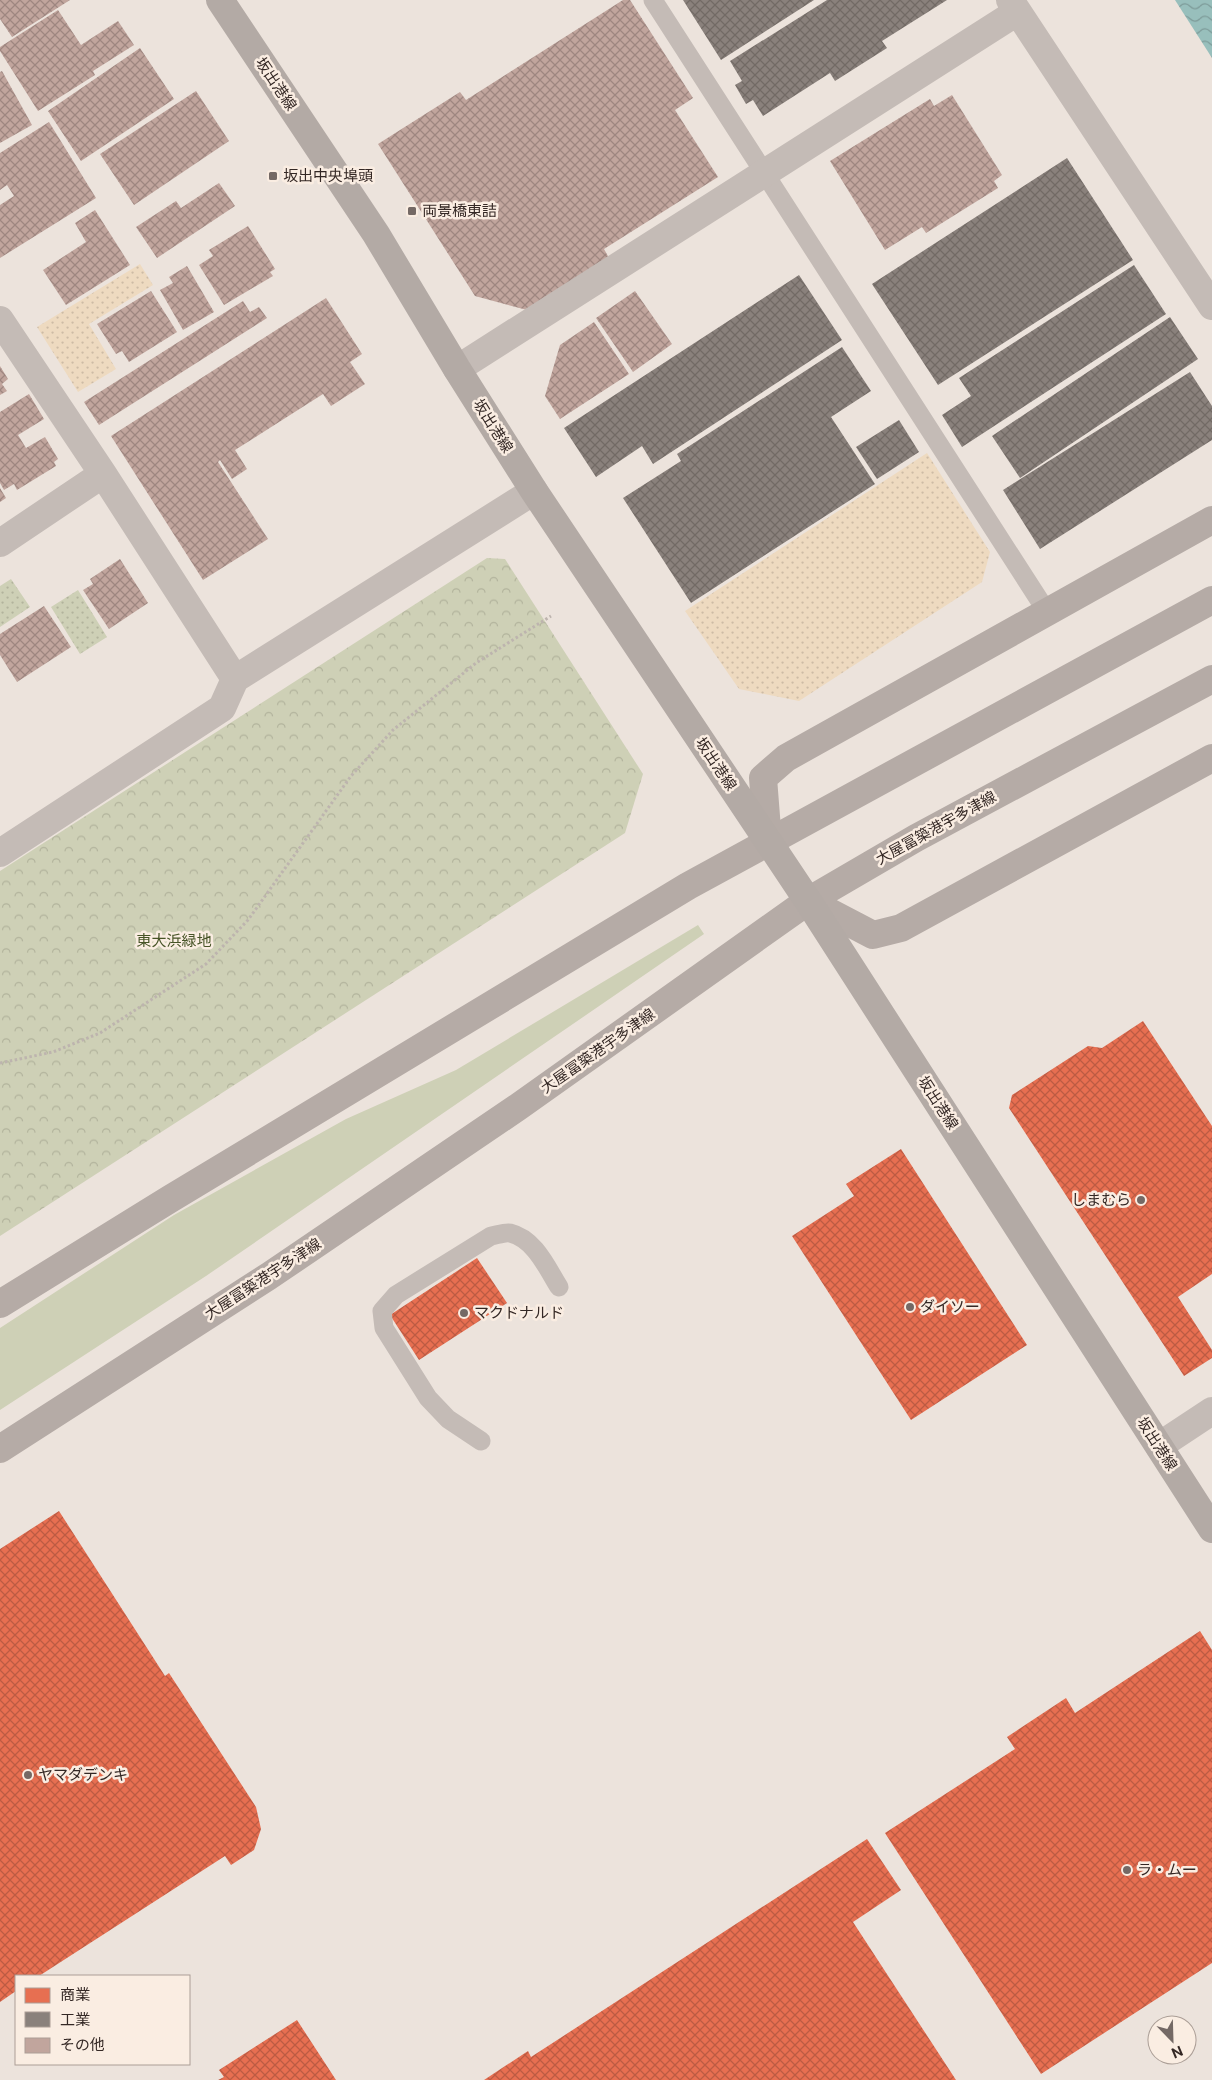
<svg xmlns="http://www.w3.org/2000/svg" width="1212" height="2080" font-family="'Public Sans','Noto Sans JP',sans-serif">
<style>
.grass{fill:#ced0b6}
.sand{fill:url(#sand-dots)}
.park{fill:url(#park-crowns)}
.garden{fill:url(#garden-dots)}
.water{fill:url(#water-waves)}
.shops{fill:url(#shops-cross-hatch)}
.industry{fill:url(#industry-cross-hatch)}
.building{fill:url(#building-cross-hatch)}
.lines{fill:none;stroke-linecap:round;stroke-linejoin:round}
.path{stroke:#bdb4ae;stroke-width:3;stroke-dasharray:2.5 2.5;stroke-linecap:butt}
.service{stroke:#c4bbb6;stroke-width:19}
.minor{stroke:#c4bbb6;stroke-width:28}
.secondary{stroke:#b5aba6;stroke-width:28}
.primary{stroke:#b3aaa5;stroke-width:28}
.poi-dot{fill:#746965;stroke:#faede2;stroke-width:2}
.labels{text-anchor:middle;stroke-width:5;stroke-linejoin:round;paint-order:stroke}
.street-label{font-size:15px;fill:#342825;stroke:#faede2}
.poi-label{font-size:15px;fill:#342825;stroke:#faede2;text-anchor:start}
.park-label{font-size:15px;fill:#475427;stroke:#faede2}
</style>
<defs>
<pattern id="sand-dots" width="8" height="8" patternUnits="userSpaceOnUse" patternTransform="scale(1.25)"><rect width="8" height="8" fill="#eedac0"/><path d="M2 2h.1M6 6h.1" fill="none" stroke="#cdbba5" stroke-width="1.8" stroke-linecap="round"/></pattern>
<pattern id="park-crowns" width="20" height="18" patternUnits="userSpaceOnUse" patternTransform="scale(1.25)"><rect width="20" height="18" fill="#ced0b6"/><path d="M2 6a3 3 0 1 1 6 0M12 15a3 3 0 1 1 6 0" fill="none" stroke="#b2b39c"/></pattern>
<pattern id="garden-dots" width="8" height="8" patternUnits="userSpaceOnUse" patternTransform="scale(1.25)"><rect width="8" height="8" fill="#ced0b6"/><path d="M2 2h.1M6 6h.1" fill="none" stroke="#b2b39c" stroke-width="1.8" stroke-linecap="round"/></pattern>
<pattern id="water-waves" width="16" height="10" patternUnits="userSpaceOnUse" patternTransform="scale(1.25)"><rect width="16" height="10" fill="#98bfbc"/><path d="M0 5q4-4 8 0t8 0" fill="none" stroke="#7d9b99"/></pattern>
<pattern id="shops-cross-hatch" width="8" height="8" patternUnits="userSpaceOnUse" patternTransform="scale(1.25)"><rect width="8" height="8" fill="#e76f51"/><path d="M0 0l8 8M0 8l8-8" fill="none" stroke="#bc5b43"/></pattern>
<pattern id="industry-cross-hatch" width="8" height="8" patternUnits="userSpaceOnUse" patternTransform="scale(1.25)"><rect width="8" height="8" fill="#8a817c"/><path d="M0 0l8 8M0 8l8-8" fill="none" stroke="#726a65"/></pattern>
<pattern id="building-cross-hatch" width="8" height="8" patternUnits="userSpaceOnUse" patternTransform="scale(1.25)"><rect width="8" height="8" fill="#c1a59d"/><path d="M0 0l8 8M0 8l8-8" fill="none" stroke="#9e8680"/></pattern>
</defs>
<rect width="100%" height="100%" fill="#ece3dc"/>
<path class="grass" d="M 698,925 L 704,934 L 206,1276 L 0,1410 L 0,1328 L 174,1215 L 346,1119 L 456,1070 Z"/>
<path class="sand" d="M 140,264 L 153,285 L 89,324 L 116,369 L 78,392 L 37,327 Z
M 927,453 L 990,552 L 982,582 L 799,701 L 739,689 L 685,611 Z"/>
<path class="park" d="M 487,558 L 505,559 L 643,774 L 625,833 L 0,1236 L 0,871 Z"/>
<path class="garden" d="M 11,579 L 30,607 L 0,627 L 0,586 Z
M 78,590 L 107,637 L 80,654 L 51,607 Z"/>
<path class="water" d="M 1175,0 L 1212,0 L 1212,58 Z"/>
<path class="shops" d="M 1143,1021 L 1212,1126 L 1212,1274 L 1178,1297 L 1212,1350 L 1212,1358 L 1184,1376 L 1009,1108 L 1012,1095 L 1088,1046 L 1102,1048 Z
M 901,1149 L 1027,1345 L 911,1420 L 792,1236 L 854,1196 L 846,1184 Z
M 477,1258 L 507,1303 L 419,1360 L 390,1315 Z
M 59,1511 L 165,1676 L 169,1673 L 256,1807 L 261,1829 L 254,1850 L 231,1865 L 225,1856 L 39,1976 L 16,1976 L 16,1991 L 0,2002 L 0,1549 Z
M 1200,1631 L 1212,1650 L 1212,1963 L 1041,2074 L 885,1833 L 1015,1749 L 1007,1737 L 1066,1698 L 1075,1713 Z
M 867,1839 L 901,1890 L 853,1922 L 956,2080 L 484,2080 L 528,2051 L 531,2057 Z
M 297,2020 L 336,2080 L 218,2080 L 224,2077 L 219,2070 Z"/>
<path class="industry" d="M 683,0 L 814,0 L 721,60 Z
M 827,0 L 947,0 L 882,41 L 887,48 L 835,81 L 830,73 L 763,116 L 753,100 L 746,104 L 735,85 L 742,81 L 730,61 Z
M 1067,158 L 1133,260 L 938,385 L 872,284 Z
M 1134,265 L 1166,314 L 962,447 L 942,415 L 971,396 L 959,378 Z
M 799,275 L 842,340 L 653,464 L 642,446 L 596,477 L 564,428 Z
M 1170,317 L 1198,359 L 1020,478 L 992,436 Z
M 842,347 L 871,391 L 831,417 L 875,484 L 691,603 L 623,498 L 681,461 L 677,454 Z
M 1190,372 L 1212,406 L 1212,440 L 1040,549 L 1003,490 Z
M 899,420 L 919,452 L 877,479 L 856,447 Z"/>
<path class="building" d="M 0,0 L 70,0 L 12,37 L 0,19 Z
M 623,0 L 630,0 L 693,98 L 675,110 L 718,177 L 604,249 L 609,258 L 527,310 L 475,296 L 378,144 L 460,92 L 466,100 Z
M 58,10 L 81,45 L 118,21 L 134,45 L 93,71 L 95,75 L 38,111 L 0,51 L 0,47 Z
M 140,48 L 174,99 L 81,161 L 48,111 Z
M 2,71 L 32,125 L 0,143 L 0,72 Z
M 196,91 L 229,141 L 134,205 L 100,154 Z
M 952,95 L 1002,175 L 994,181 L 998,188 L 926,233 L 922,227 L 885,250 L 830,161 L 930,99 L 934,106 Z
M 49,122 L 96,198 L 0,258 L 0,205 L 14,196 L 7,185 L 0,190 L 0,153 Z
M 219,183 L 235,206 L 157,258 L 136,227 L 176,201 L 181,208 Z
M 95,210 L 130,265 L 66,305 L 43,270 L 86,242 L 75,223 Z
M 248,226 L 275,269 L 270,272 L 273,276 L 224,305 L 199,265 L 213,256 L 209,250 Z
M 187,266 L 214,312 L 183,330 L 160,290 L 173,283 L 169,277 Z
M 151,291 L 177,332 L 129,362 L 122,351 L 116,354 L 97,324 Z
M 635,291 L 672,344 L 633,372 L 596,318 Z
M 326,298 L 362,354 L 350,362 L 365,384 L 331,406 L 323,394 L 235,450 L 247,469 L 232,479 L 220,460 L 218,462 L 268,539 L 203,580 L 111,436 Z
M 243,301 L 250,312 L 259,307 L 267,318 L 99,425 L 84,402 Z
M 594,322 L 629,374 L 560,419 L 545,396 L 560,345 Z
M 0,366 L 8,379 L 2,384 L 7,391 L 0,395 Z
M 29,394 L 44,419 L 18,435 L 26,448 L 45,437 L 58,459 L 54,462 L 56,466 L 17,490 L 14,484 L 4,490 L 0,483 L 0,412 Z
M 0,488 L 6,498 L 0,502 Z
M 120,559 L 148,603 L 109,629 L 83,590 L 93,584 L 90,579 Z
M 44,606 L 71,647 L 17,682 L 0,655 L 0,634 Z"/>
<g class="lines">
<path class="path" d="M 0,1063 L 53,1052 L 100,1033 L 206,964 L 248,920 L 351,776 L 393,730 L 476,663 L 551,616"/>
<path class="service" d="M 653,0 L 1047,612
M 481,1441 L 448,1419 L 428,1398 L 384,1328 L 382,1311 L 396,1295 L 491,1236 C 497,1235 505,1232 510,1233 C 535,1239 547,1268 559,1287"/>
<path class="minor" d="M 1010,0 L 1212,306
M 0,320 L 103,474 L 235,679
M 457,369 L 1017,12
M 0,543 L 103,474
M 0,853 L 222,708 L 235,679 L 534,491
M 1159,1446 L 1212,1411"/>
<path class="secondary" d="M 768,842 L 763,778 L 786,758 L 1212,520
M 808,901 L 873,935 L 901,928 L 1212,758
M 0,1304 L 170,1199 L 688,886 L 1212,600
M 0,1449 L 269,1276 L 518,1107 L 808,901 L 916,838 L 1212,679"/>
<path class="primary" d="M 220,0 L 376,234 L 457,369 L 534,491 L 808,901 L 1212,1529"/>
</g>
<g class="poi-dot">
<rect x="268" y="171" width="10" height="10" rx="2.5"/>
<rect x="407" y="206" width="10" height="10" rx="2.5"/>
<circle cx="1141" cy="1200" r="5"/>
<circle cx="910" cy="1307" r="5"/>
<circle cx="464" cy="1313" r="5"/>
<circle cx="28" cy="1775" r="5"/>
<circle cx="1127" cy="1870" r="5"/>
</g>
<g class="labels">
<g class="street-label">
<text transform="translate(276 84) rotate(56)" y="5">坂出港線</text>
<text transform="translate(493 426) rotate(58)" y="5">坂出港線</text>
<text transform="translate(716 764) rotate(56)" y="5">坂出港線</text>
<text transform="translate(936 828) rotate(-29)" y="5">大屋冨築港宇多津線</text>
<text transform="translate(598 1051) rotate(-35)" y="5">大屋冨築港宇多津線</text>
<text transform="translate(938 1103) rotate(57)" y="5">坂出港線</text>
<text transform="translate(263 1279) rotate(-33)" y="5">大屋冨築港宇多津線</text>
<text transform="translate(1157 1444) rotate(57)" y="5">坂出港線</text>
</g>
<g class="poi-label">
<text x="283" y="181">坂出中央埠頭</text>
<text x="422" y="216">両景橋東詰</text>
<text x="1131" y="1205" text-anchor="end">しまむら</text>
<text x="920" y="1312">ダイソー</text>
<text x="474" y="1318">マクドナルド</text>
<text x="38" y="1780">ヤマダデンキ</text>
<text x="1137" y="1875">ラ・ムー</text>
</g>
<g class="park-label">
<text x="174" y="946">東大浜緑地</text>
</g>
</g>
<rect x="15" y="1975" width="175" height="90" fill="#faede2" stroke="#ab9e96"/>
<rect x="25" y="1988" width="25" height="15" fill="#e76f51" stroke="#ab9e96"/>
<text x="60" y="2000" font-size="15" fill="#342825">商業</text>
<rect x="25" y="2012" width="25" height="15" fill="#8a817c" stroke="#ab9e96"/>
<text x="60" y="2025" font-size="15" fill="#342825">工業</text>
<rect x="25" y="2038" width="25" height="15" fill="#c1a59d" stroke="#ab9e96"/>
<text x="60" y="2050" font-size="15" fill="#342825">その他</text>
<g transform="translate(1172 2040) rotate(157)"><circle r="24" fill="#faede2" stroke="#ab9e96"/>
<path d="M0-4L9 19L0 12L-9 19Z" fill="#746965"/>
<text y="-8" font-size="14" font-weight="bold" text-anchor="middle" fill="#342825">N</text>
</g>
</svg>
